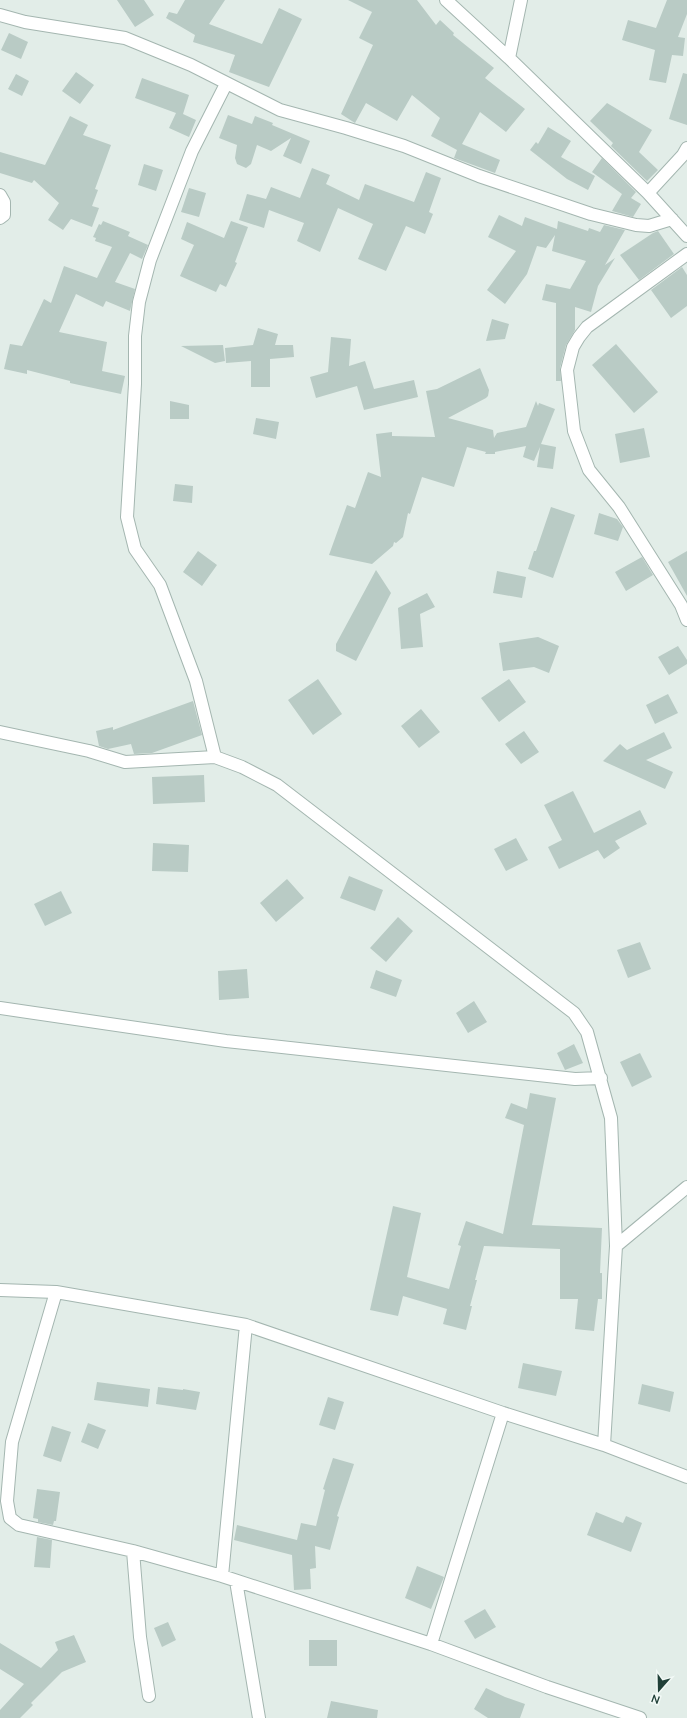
<svg xmlns="http://www.w3.org/2000/svg" width="687" height="1718" font-family="'Nunito Sans',sans-serif">
<style>
.building{fill:#b9cbc5}
.lines{fill:none;stroke-linecap:round;stroke-linejoin:round}
.minor-casing{stroke:#a4b6b0;stroke-width:14}
.minor{stroke:#fff;stroke-width:12}
</style>
<rect width="100%" height="100%" fill="#e2ede8"/>
<path class="building" d="M 117,0 L 144,0 L 154,15 L 135,27 Z
M 185,0 L 225,0 L 209,24 L 262,44 L 279,8 L 302,19 L 269,87 L 229,72 L 235,55 L 193,42 L 195,35 L 166,18 L 169,12 L 177,14 Z
M 348,0 L 417,0 L 436,25 L 440,20 L 454,33 L 453,35 L 494,68 L 485,78 L 525,109 L 506,132 L 480,112 L 462,144 L 500,160 L 495,173 L 454,158 L 457,150 L 431,136 L 440,118 L 412,95 L 397,121 L 366,103 L 355,123 L 341,114 L 373,45 L 359,38 L 372,12 Z
M 667,0 L 687,0 L 687,14 L 678,37 L 685,38 L 683,56 L 672,55 L 666,83 L 649,80 L 655,50 L 622,40 L 628,20 L 656,28 Z
M 9,33 L 28,42 L 21,59 L 1,50 Z
M 76,72 L 94,85 L 80,104 L 62,91 Z
M 683,73 L 687,74 L 687,125 L 669,119 Z
M 16,74 L 29,81 L 22,96 L 8,89 Z
M 142,78 L 189,95 L 183,114 L 196,120 L 189,137 L 169,128 L 176,113 L 135,98 Z
M 607,103 L 652,130 L 639,152 L 658,170 L 647,181 L 611,146 L 613,143 L 590,121 Z
M 228,115 L 252,124 L 255,116 L 273,123 L 272,125 L 310,141 L 301,164 L 283,156 L 291,138 L 271,151 L 257,145 L 251,164 L 246,168 L 237,164 L 235,158 L 237,145 L 219,138 Z
M 70,116 L 88,125 L 83,135 L 111,145 L 95,189 L 98,190 L 92,206 L 99,208 L 92,227 L 71,219 L 63,230 L 48,220 L 59,203 L 34,180 L 32,183 L 0,173 L 0,152 L 45,165 Z
M 548,127 L 571,141 L 561,157 L 595,176 L 588,190 L 567,179 L 530,150 L 536,142 L 538,144 Z
M 602,158 L 636,192 L 631,198 L 641,204 L 633,217 L 612,211 L 622,194 L 592,172 Z
M 144,164 L 163,170 L 156,191 L 138,185 Z
M 312,168 L 330,175 L 326,184 L 359,200 L 365,184 L 414,202 L 426,172 L 441,178 L 429,212 L 433,214 L 425,234 L 406,226 L 386,271 L 358,259 L 373,224 L 338,208 L 320,252 L 297,241 L 304,223 L 269,210 L 264,228 L 239,220 L 247,194 L 266,199 L 271,187 L 300,198 Z
M 189,188 L 206,193 L 199,217 L 181,212 Z
M 499,215 L 522,226 L 525,217 L 557,229 L 558,221 L 588,231 L 589,228 L 600,232 L 604,225 L 625,230 L 605,265 L 615,258 L 598,286 L 591,312 L 575,307 L 575,330 L 566,345 L 560,368 L 561,381 L 556,381 L 556,303 L 542,300 L 546,284 L 570,289 L 586,261 L 552,251 L 555,235 L 546,248 L 537,246 L 527,274 L 505,304 L 487,290 L 516,251 L 488,237 Z
M 103,221 L 130,232 L 128,236 L 148,245 L 142,259 L 130,253 L 115,282 L 135,289 L 130,311 L 106,301 L 103,307 L 76,294 L 59,332 L 107,342 L 102,371 L 125,376 L 121,394 L 70,383 L 70,381 L 27,370 L 27,374 L 4,369 L 10,344 L 22,346 L 44,299 L 51,303 L 64,266 L 97,278 L 112,247 L 95,241 L 96,238 L 93,237 L 99,224 L 101,225 Z
M 231,221 L 248,227 L 235,262 L 237,263 L 226,287 L 220,284 L 216,292 L 180,276 L 194,245 L 181,239 L 187,222 L 224,238 Z
M 658,231 L 674,254 L 639,280 L 620,255 L 653,233 Z
M 682,267 L 687,275 L 687,306 L 671,318 L 651,290 Z
M 492,319 L 509,324 L 505,339 L 486,341 Z
M 258,328 L 278,334 L 275,345 L 293,345 L 294,357 L 270,359 L 270,387 L 251,387 L 251,361 L 226,363 L 225,348 L 253,345 Z
M 331,337 L 351,339 L 349,366 L 365,361 L 374,389 L 414,380 L 418,397 L 364,410 L 357,386 L 316,398 L 310,377 L 328,372 Z
M 616,344 L 658,392 L 634,413 L 592,365 Z
M 223,345 L 225,361 L 215,363 L 181,346 Z
M 480,368 L 489,390 L 488,396 L 486,398 L 448,418 L 493,430 L 494,438 L 497,433 L 526,427 L 536,401 L 538,406 L 539,403 L 555,409 L 541,444 L 556,447 L 553,469 L 537,467 L 540,447 L 534,461 L 523,457 L 526,446 L 495,452 L 495,454 L 485,454 L 486,452 L 467,447 L 454,487 L 422,477 L 410,514 L 408,513 L 403,537 L 396,543 L 394,542 L 393,546 L 372,564 L 329,555 L 347,505 L 355,508 L 368,472 L 381,477 L 376,434 L 392,432 L 392,436 L 435,437 L 426,391 L 437,389 Z
M 170,401 L 189,405 L 189,419 L 170,419 Z
M 256,418 L 279,422 L 276,439 L 253,434 Z
M 644,428 L 650,457 L 620,463 L 615,434 Z
M 175,484 L 193,486 L 192,503 L 173,501 Z
M 551,507 L 575,515 L 553,578 L 528,569 L 534,551 L 536,551 Z
M 599,513 L 617,519 L 623,527 L 618,541 L 594,534 Z
M 198,551 L 217,565 L 202,586 L 183,572 Z
M 687,551 L 687,596 L 668,562 Z
M 642,557 L 653,575 L 626,591 L 615,572 Z
M 376,570 L 391,593 L 356,661 L 336,651 L 336,644 Z
M 497,571 L 526,577 L 522,598 L 493,593 Z
M 427,593 L 435,607 L 420,614 L 423,647 L 401,649 L 398,608 Z
M 538,637 L 559,646 L 549,673 L 534,667 L 503,671 L 499,643 Z
M 678,646 L 687,660 L 687,664 L 669,675 L 658,657 Z
M 318,679 L 342,714 L 313,735 L 288,700 Z
M 509,679 L 526,702 L 499,722 L 481,698 Z
M 668,694 L 678,713 L 655,724 L 646,705 Z
M 193,701 L 202,735 L 152,753 L 134,754 L 131,744 L 108,749 L 99,746 L 96,731 L 113,727 L 113,730 Z
M 421,709 L 440,732 L 419,748 L 401,726 Z
M 524,731 L 539,752 L 521,764 L 505,744 Z
M 664,732 L 672,748 L 646,760 L 673,772 L 665,789 L 603,761 L 620,744 L 627,750 Z
M 204,775 L 205,802 L 153,804 L 152,777 Z
M 573,791 L 594,833 L 640,810 L 647,824 L 615,841 L 620,848 L 604,859 L 598,850 L 559,869 L 548,847 L 562,840 L 544,805 Z
M 516,838 L 528,860 L 506,871 L 494,849 Z
M 153,843 L 189,845 L 188,872 L 152,871 Z
M 349,876 L 383,890 L 375,911 L 340,898 Z
M 287,879 L 304,898 L 276,922 L 260,903 Z
M 61,891 L 72,913 L 45,926 L 34,904 Z
M 398,917 L 413,931 L 386,962 L 370,948 Z
M 640,942 L 651,969 L 628,978 L 617,950 Z
M 247,969 L 249,998 L 219,1000 L 218,971 Z
M 376,970 L 402,980 L 396,997 L 370,988 Z
M 474,1001 L 487,1022 L 468,1033 L 456,1013 Z
M 574,1044 L 583,1063 L 565,1070 L 557,1053 Z
M 640,1053 L 652,1077 L 632,1087 L 620,1062 Z
M 530,1093 L 556,1098 L 532,1225 L 602,1228 L 600,1273 L 602,1273 L 602,1299 L 598,1299 L 594,1331 L 575,1329 L 578,1299 L 560,1299 L 560,1249 L 484,1246 L 475,1280 L 477,1280 L 470,1306 L 472,1306 L 466,1330 L 443,1324 L 447,1309 L 403,1296 L 398,1316 L 370,1310 L 393,1206 L 421,1213 L 407,1277 L 449,1289 L 461,1246 L 458,1245 L 466,1221 L 503,1234 L 524,1125 L 505,1118 L 511,1103 L 527,1109 Z
M 523,1363 L 562,1371 L 556,1396 L 518,1388 Z
M 97,1382 L 150,1389 L 148,1407 L 94,1400 Z
M 642,1384 L 674,1392 L 670,1412 L 638,1404 Z
M 158,1387 L 183,1390 L 183,1389 L 200,1392 L 196,1410 L 156,1404 Z
M 328,1397 L 344,1402 L 335,1430 L 319,1425 Z
M 88,1423 L 106,1430 L 98,1449 L 81,1442 Z
M 52,1426 L 71,1432 L 61,1462 L 43,1456 Z
M 333,1458 L 354,1464 L 337,1516 L 339,1517 L 330,1550 L 315,1546 L 316,1568 L 310,1569 L 311,1589 L 294,1590 L 292,1555 L 234,1540 L 237,1525 L 297,1540 L 301,1523 L 316,1526 L 325,1490 L 323,1489 Z
M 37,1489 L 60,1492 L 56,1521 L 54,1521 L 53,1525 L 38,1522 L 38,1519 L 33,1518 Z
M 596,1512 L 623,1523 L 626,1516 L 642,1523 L 631,1552 L 587,1535 Z
M 37,1537 L 52,1540 L 50,1568 L 34,1567 Z
M 417,1566 L 444,1577 L 431,1609 L 405,1598 Z
M 485,1609 L 496,1627 L 475,1639 L 464,1621 Z
M 168,1622 L 176,1640 L 162,1647 L 154,1628 Z
M 74,1635 L 86,1662 L 62,1672 L 31,1703 L 33,1705 L 20,1718 L 0,1718 L 0,1710 L 24,1684 L 0,1669 L 0,1643 L 41,1668 L 58,1650 L 55,1642 Z
M 309,1640 L 337,1640 L 337,1666 L 309,1666 Z
M 486,1688 L 505,1697 L 525,1704 L 520,1718 L 488,1718 L 474,1709 Z
M 331,1701 L 378,1710 L 377,1718 L 327,1718 Z"/>
<g class="lines">
<defs>
<path id="minor" d="M 446,0 L 509,58 L 648,193 L 687,236
M 0,15 L 25,22 L 125,38 L 191,65 L 280,110 L 346,128 L 404,146 L 479,176 L 591,214 L 636,225 L 649,226 L 672,219
M 509,58 L 521,0
M 648,193 L 683,155 L 687,148
M 0,195 L 4,202 L 4,215 L 0,218
M 687,254 L 587,327 L 579,337 L 573,347 L 567,370 L 574,431 L 589,470 L 619,507 L 681,605 L 687,620
M 0,732 L 89,751 L 125,762 L 215,757 L 242,767 L 277,785 L 574,1013 L 587,1032 L 611,1118 L 616,1246 L 604,1445
M 215,757 L 196,681 L 160,585 L 135,549 L 127,517 L 135,384 L 135,336 L 139,302 L 150,260 L 192,151 L 226,84
M 0,1008 L 226,1041 L 575,1079 L 601,1078
M 616,1246 L 687,1187
M 0,1290 L 56,1292 L 246,1325 L 503,1413 L 604,1445 L 687,1477
M 56,1292 L 12,1442 L 7,1501 L 10,1518 L 19,1525 L 133,1551 L 222,1576 L 431,1644 L 547,1687 L 640,1718
M 133,1551 L 140,1637 L 149,1696
M 222,1576 L 246,1325
M 236,1581 L 259,1718
M 431,1644 L 503,1413"/>
</defs>
<use href="#minor" class="minor-casing"/>
<use href="#minor" class="minor"/>
</g>
<g transform="translate(659 1690) rotate(200)" stroke="#f2f9f6" stroke-width="3" paint-order="stroke">
<path d="M0-3L7 15L0 10L-7 15Z" fill="#204038"/>
<text y="-6" font-size="11" font-weight="bold" text-anchor="middle" fill="#204038">N</text>
</g>
</svg>
